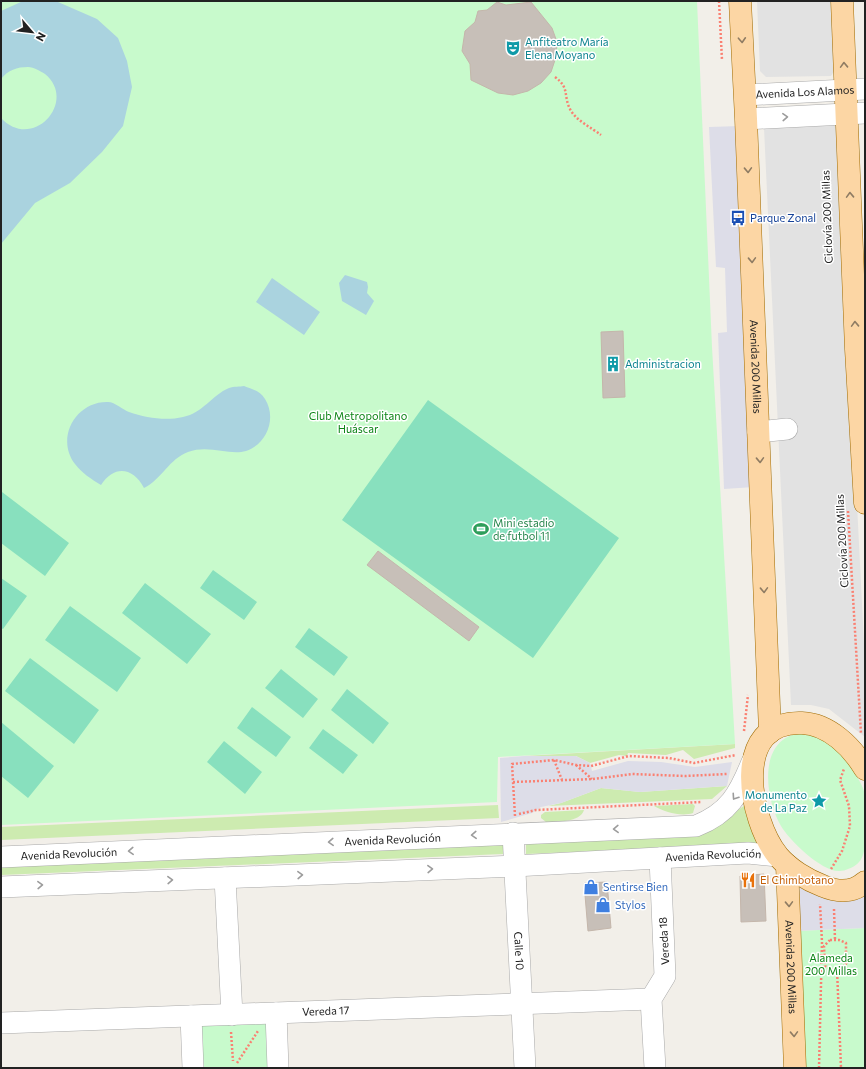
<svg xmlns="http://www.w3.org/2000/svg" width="866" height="1069" font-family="Commissioner,sans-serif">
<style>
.grass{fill:#cdebb0}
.park{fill:#c8facc}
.pitch{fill:#88e0be}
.parking{fill:#e2e2e2}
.plaza{fill:#dddde8}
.water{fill:#aad3df}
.building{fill:#c7bfb8;stroke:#c4b6ab}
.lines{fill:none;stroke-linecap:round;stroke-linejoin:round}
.minor-casing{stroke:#a9a9a9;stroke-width:22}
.major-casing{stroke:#a06b00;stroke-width:23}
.path{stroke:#fa8072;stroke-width:2.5;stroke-dasharray:2 2;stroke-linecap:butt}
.minor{stroke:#fff;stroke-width:21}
.major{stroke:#fcd6a4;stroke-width:22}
.oneway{stroke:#8f7c63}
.oneway2{stroke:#9c9c9c}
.labels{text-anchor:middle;stroke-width:3;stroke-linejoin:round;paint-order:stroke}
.culture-label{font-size:11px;fill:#0d838f;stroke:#fff;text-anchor:start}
.street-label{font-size:11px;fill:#222;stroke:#fff}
.transit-label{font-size:11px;fill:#164399;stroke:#fff;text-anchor:start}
.park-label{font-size:11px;fill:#0c8416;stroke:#fff}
.leisure-label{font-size:11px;fill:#27864d;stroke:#fff;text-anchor:start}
.food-label{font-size:11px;fill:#c56008;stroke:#fff;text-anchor:start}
.shop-label{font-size:11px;fill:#366cbe;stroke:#fff;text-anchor:start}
</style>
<rect width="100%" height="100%" fill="#f2efe9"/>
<path class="grass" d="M 735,744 L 735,748 L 694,759 L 683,750 L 666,755 L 628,753 L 627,756 L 619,755 L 590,763 L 576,756 L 524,756 Z
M 727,786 L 712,799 L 548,806 L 561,803 L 601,788 L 640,792 Z
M 693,804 L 695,806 L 693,813 C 681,817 665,812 654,806 Z
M 498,805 L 499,818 L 1,840 L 1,827 Z
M 745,805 L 758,844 L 526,854 L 526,839 L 724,820 Z
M 584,810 C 580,823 557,821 546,822 L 541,818 L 541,815 L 545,812 Z
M 503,840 L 503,854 L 1,875 L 1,862 Z"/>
<path class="park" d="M 1,1 L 697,1 L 712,347 L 735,744 L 498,757 L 497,802 L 1,825 Z
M 804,733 C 812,736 822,738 829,743 C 841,752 863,781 865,795 C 866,807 865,820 865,832 C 865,848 866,863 848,869 C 846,870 842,871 840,871 C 823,873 789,840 781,826 C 764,797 757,735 804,733 Z
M 865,928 L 865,1068 L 801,1068 L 795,931 Z
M 266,1020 L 268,1068 L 199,1068 L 197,1024 Z"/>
<path class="pitch" d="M 428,400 L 619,538 L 533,658 L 342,520 Z
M 2,492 L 69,543 L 45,576 L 1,543 Z
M 213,570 L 257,602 L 244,620 L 200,588 Z
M 1,578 L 27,596 L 3,629 L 1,628 Z
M 145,583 L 211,634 L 187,664 L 122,613 Z
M 70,606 L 141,658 L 117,692 L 45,640 Z
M 309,628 L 348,657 L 334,676 L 295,647 Z
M 30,658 L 99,710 L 74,744 L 5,691 Z
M 281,669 L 318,699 L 303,718 L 265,688 Z
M 347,689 L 389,723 L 373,744 L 331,710 Z
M 252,707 L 291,737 L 276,757 L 237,728 Z
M 1,722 L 54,766 L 28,798 L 1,776 Z
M 323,729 L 358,755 L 343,774 L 309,748 Z
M 224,741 L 262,772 L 245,794 L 207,762 Z"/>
<path class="parking" d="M 757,1 L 835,1 L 838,65 L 831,76 L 766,77 L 760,71 Z
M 838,124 L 865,664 L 865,737 L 829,709 L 811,705 L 791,705 L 764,128 Z"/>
<path class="plaza" d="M 740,126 L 754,487 L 724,489 L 718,333 L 727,332 L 725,268 L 716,267 L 709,127 Z
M 524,756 L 576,756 L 590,763 L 592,771 L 628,761 L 661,762 L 695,767 L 732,762 L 727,786 L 640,792 L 601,788 L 561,803 L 541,807 L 532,813 L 501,822 L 500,758 Z
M 794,881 L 865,889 L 865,928 L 795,931 Z"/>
<path class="water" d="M 23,1 L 58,2 L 97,19 L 118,38 L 127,61 L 132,87 L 123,126 L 102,152 L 70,183 L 35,203 L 1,244 L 1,118 C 33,152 78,101 45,74 C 40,71 34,67 28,67 C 17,67 8,70 1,79 L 1,11 Z
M 345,275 L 367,282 L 368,287 L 367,293 L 374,301 L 366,315 L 342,301 L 339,283 Z
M 272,278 L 320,312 L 304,335 L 256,302 Z
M 244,386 C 252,389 260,391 265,399 C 277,418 267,444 246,451 C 229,456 209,444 188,452 C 169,459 162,479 144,488 C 133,467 114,465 101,485 C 91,479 82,473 75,464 C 55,438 76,401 108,402 C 115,402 123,410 129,412 C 146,418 166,421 183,417 C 203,413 212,395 229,388 C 234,386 240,387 244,386 Z"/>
<path class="building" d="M 497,2 L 506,5 L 531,2 L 552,28 L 557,42 L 556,57 L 551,72 L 541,83 L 528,91 L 513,95 L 498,93 L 471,80 L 470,64 L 462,51 L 465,31 L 475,22 L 478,11 L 487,10 Z
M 623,331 L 625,397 L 603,398 L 601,332 Z
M 378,551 L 479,627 L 469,641 L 367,565 Z
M 764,874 L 766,921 L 741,922 L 740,876 Z
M 607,882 L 611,928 L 588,931 L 584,883 Z"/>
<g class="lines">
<defs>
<g id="minor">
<path id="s1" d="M 745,95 L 865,89"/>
<path d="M 746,119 L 865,113"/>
<path d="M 758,432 L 787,429"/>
<path id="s2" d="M 513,833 L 525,1068"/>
<path id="s3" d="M 1,857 L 696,826 C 729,813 739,794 752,762"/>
<path d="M 225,878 L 232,1015"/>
<path id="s4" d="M 1,887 L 515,866 L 748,853 L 778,856"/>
<path d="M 276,1013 L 278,1068"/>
<path d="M 191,1016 L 193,1068"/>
<path id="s5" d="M 1,1023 L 651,999"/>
<path d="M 655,1068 L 651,999 L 665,976 L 660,858"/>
</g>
<g id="major">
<path id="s6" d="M 740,1 L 746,119 L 770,732"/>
<path d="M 842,1 L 856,349 L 865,503"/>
<path d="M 865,769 C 852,747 829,724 802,723 C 730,720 749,820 778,856 C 789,869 807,880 823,886 C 837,892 853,893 865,882"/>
<path id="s7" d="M 787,865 L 795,1068"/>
</g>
</defs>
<use href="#minor" class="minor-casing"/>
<use href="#major" class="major-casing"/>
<path class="path" d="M 719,1 L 722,60
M 555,77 C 570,88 563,95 570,109 C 575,120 592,128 601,135
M 848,511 L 861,734
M 744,731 L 748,695
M 554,760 L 562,780
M 576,765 L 592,779
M 513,782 L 593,779 L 632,774 L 685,776 L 727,774
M 519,814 L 536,810 L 702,802
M 515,816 L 512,764 L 554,760 L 576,765 L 591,766 L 629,756 L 669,758 L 694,763 L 736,755
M 831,869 L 842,851 L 850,826 L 849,806 L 840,780 L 844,769
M 834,909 L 835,940
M 830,940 L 839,940 L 846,943 L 846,964 L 840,969 L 832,970 L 825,966 L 824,946 Z
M 837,969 L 841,1068
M 231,1032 L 233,1061
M 237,1063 L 258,1031
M 819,1068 L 822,942 L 820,904"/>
<use href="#minor" class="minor"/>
<use href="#major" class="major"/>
</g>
<defs><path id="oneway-chevron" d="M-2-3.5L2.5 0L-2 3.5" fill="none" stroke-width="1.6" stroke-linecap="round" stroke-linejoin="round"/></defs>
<g class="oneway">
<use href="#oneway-chevron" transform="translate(742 40) rotate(87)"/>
<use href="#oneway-chevron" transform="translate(844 65) rotate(-92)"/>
<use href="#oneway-chevron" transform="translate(748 170) rotate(88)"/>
<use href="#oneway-chevron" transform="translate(850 195) rotate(-92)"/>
<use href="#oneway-chevron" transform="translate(752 260) rotate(88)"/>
<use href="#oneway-chevron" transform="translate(855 324) rotate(-92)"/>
<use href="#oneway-chevron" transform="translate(760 460) rotate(88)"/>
<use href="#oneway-chevron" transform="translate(764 590) rotate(88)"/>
<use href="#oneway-chevron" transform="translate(789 904) rotate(88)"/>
<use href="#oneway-chevron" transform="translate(794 1034) rotate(88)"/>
</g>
<g class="oneway2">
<use href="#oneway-chevron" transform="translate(785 117) rotate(-3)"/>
<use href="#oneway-chevron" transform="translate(735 797) rotate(124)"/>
<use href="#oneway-chevron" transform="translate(616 829) rotate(178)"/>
<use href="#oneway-chevron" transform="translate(474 835) rotate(177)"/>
<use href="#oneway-chevron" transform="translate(331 842) rotate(177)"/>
<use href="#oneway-chevron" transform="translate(131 851) rotate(177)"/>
<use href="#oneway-chevron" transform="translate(430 869) rotate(-2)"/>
<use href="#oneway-chevron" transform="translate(300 875) rotate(-2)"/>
<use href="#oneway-chevron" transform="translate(170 880) rotate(-2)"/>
<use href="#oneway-chevron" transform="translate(40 885) rotate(-2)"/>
</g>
<defs>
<symbol id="theatre-bare" viewBox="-9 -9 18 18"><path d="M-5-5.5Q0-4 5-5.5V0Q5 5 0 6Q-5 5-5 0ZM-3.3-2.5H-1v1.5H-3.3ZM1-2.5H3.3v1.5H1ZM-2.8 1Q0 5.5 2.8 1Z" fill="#0f9aa8" stroke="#fff" stroke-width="2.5" paint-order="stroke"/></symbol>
<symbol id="bus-bare" viewBox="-9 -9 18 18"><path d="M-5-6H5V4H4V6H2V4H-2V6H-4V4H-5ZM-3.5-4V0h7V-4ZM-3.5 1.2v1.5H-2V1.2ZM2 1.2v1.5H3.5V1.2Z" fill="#1a4fb4" stroke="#fff" stroke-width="2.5" paint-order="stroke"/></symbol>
<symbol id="building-bare" viewBox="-9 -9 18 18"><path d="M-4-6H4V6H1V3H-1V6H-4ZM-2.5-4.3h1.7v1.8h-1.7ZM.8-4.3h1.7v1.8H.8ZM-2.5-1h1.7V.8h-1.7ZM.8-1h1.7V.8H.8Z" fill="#0f9aa8" stroke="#fff" stroke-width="2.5" paint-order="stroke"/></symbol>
<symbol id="stadium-bare" viewBox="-9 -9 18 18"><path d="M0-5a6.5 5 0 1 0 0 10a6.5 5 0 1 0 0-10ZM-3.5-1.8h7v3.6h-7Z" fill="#2e9e5b" stroke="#fff" stroke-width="2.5" paint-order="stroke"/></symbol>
<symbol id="sight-bare" viewBox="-9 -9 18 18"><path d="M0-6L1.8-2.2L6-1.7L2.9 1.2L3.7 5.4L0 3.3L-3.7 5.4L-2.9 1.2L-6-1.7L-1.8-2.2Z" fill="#0f9aa8" stroke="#fff" stroke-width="2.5" paint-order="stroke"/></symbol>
<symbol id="restaurant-bare" viewBox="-9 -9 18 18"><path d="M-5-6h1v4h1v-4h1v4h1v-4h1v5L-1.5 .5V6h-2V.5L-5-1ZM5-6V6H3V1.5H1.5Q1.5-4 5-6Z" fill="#e8710a" stroke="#fff" stroke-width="2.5" paint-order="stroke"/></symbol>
<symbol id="shop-bare" viewBox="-9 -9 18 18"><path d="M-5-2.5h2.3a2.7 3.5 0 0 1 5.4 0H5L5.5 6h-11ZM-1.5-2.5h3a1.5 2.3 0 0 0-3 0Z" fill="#3f7fe0" stroke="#fff" stroke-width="2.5" paint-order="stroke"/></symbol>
</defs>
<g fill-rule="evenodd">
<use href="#theatre-bare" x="502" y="37" width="22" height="22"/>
<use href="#bus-bare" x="727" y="207" width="22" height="22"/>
<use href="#building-bare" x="602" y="353" width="22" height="22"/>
<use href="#stadium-bare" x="470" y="518" width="22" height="22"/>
<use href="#sight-bare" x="808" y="790" width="22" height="22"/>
<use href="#restaurant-bare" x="737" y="869" width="22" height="22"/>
<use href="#shop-bare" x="580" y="876" width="22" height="22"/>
<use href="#shop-bare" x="592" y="894" width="22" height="22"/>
</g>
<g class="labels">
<g class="culture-label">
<text x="525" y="46">Anfiteatro María<tspan x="525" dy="13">Elena Moyano</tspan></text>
<text x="625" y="368">Administracion</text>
<text x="807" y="799" text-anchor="end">Monumento<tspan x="807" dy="13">de La Paz</tspan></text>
</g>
<g class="street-label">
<text dy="4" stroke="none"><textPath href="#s1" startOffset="60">Avenida Los Alamos</textPath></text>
<text transform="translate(827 217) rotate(-92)" y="4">Ciclovía 200 Millas</text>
<text dy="4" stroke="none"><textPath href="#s6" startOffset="366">Avenida 200 Millas</textPath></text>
<text transform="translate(842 541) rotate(-93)" y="4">Ciclovía 200 Millas</text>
<text dy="4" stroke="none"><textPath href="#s3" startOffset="392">Avenida Revolución</textPath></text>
<text dy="4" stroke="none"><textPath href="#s3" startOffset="68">Avenida Revolución</textPath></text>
<text dy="4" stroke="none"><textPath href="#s4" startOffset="713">Avenida Revolución</textPath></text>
<text transform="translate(664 941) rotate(-93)" y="4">Vereda 18</text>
<text dy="4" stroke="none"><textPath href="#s2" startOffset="118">Calle 10</textPath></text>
<text dy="4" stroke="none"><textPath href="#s7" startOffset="102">Avenida 200 Millas</textPath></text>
<text dy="4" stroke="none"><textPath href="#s5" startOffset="325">Vereda 17</textPath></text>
</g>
<g class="transit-label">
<text x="750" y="222">Parque Zonal</text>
</g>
<g class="park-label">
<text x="358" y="420">Club Metropolitano<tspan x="358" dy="13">Huáscar</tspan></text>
<text x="831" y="962">Alameda<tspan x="831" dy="13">200 Millas</tspan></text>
</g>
<g class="leisure-label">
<text x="493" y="527">Mini estadio<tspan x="493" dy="13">de futbol 11</tspan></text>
</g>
<g class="food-label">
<text x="760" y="884">El Chimbotano</text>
</g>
<g class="shop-label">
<text x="603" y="891">Sentirse Bien</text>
<text x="615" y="909">Stylos</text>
</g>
</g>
<rect width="866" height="1069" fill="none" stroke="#222222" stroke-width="4"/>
<g transform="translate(32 32) rotate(118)" stroke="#ffffff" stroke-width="3" paint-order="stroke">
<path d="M0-3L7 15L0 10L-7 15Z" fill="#222222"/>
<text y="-6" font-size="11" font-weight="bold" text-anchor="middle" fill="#222222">N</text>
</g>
</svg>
